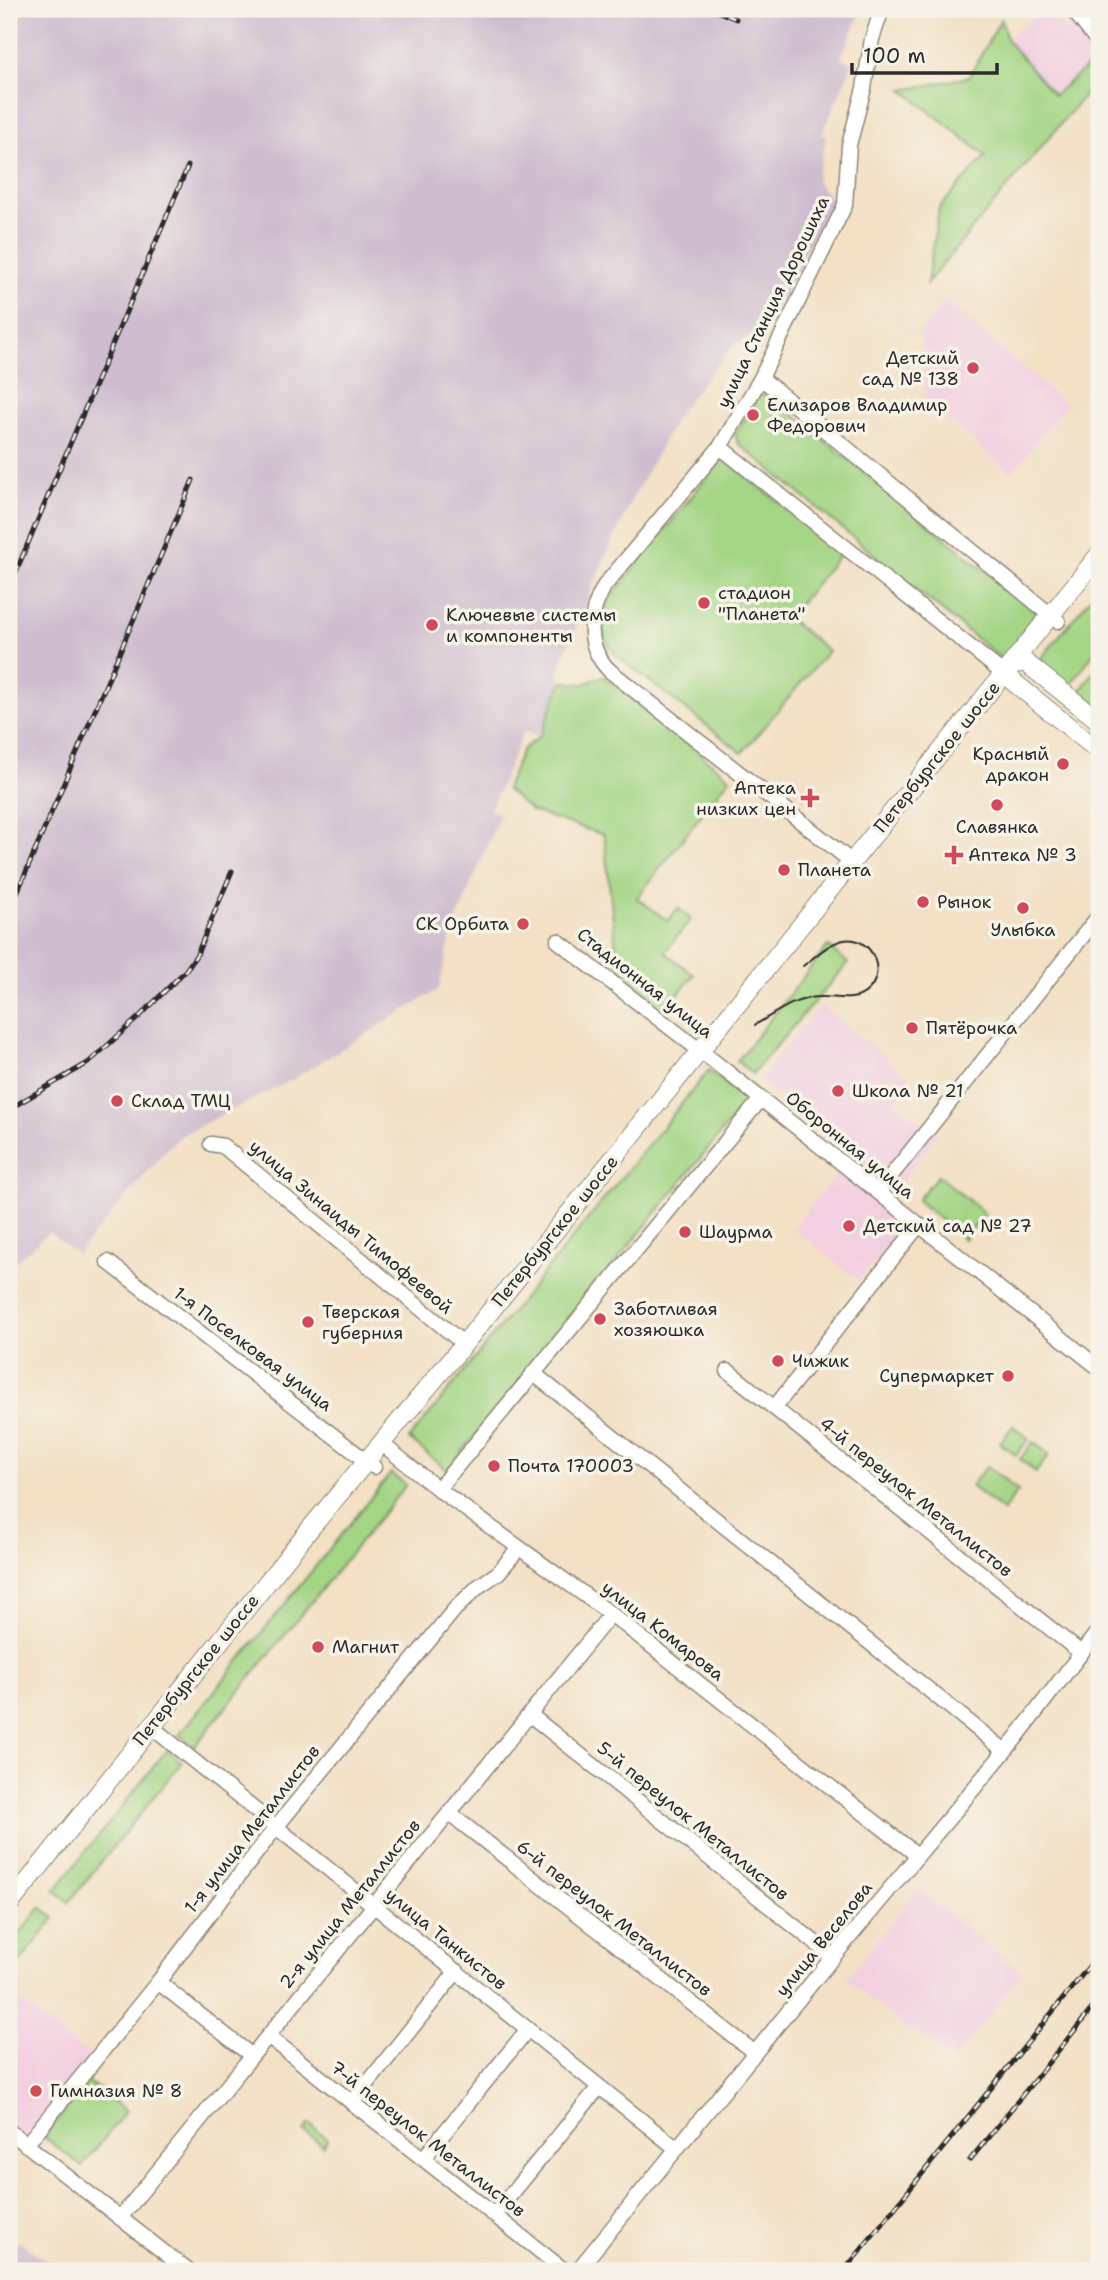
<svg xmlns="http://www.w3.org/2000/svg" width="1108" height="2280" font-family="'Shantell Sans',sans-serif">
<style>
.built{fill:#f2cfe0}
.industrial{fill:#cfbdcf}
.green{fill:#a4d585;stroke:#688058;stroke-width:2}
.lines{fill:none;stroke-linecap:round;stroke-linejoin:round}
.minor-casing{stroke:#8f8678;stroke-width:17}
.major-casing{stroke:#8f8678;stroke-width:20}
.minor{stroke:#fff;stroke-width:14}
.major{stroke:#fff;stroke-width:18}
.tram{stroke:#2b2b2b;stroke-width:2}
.rail-casing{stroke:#2b2b2b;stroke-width:5}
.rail{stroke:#f7f3e8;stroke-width:2.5;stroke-dasharray:8;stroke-linecap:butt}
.poi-dot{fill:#d1495b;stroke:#f7f3e8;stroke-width:2.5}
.labels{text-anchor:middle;stroke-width:7;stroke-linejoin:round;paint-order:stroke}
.street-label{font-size:18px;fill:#2b2b2b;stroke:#f7f3e8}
.poi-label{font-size:18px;fill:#2b2b2b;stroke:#f7f3e8;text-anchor:start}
</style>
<rect width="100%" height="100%" fill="#f7f3e8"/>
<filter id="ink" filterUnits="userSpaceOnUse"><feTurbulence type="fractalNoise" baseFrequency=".0143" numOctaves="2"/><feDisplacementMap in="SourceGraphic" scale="14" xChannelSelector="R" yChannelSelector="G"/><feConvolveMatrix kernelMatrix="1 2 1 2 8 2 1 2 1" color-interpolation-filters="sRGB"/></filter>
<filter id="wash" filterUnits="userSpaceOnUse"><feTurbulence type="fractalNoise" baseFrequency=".00686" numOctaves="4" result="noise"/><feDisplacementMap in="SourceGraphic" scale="28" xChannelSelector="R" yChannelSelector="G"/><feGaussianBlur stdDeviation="1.57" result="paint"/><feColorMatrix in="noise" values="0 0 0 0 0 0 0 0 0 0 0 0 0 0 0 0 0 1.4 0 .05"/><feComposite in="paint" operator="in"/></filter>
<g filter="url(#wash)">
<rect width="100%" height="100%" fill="#f3e0c5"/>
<path class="built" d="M 1043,9 L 1066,9 L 1099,48 L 1099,57 L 1054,95 L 1007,39 Z
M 945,300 L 1067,405 L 1011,473 L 926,402 L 919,334 Z
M 821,1005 L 912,1079 L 895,1103 L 938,1135 L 895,1191 L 758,1080 Z
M 839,1171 L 905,1223 L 859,1281 L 793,1228 Z
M 918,1888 L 1022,1973 L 953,2062 L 913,2029 L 910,2032 L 846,1979 Z
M 9,1993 L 91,2056 L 24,2138 L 9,2126 Z"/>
<path class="industrial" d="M 9,9 L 863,9 L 841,57 L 853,63 L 822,134 L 826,138 L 816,181 L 833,201 L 800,260 L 806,266 L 752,336 L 734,344 L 682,408 L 633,497 L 602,564 L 558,670 L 560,685 L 538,736 L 524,731 L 490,810 L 500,814 L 452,931 L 439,989 L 295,1078 L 182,1135 L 169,1147 L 77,1254 L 49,1232 L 9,1268 Z
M 19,2241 L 61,2271 L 9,2271 L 9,2254 Z"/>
<path class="green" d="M 1001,19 L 1007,40 L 1054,95 L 1099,57 L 1099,78 L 927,283 L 939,208 L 986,156 L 903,90 L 969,77 Z
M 759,395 L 767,395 L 773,398 L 1037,613 L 1040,619 L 1006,663 L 738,443 L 735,434 Z
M 723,457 L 841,553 L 788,618 L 828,651 L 742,753 L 616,655 C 601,639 598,620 609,600 Z
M 1099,587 L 1099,646 L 1071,684 L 1066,686 L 1039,661 Z
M 1099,665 L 1099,707 L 1080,691 Z
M 603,676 L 730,778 L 637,898 L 668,921 L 678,908 L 691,919 L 665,952 L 694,975 L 661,1015 L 620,985 L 604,835 L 531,811 L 506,789 L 522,750 L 540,736 L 562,682 L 584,684 Z
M 828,946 L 848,963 L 752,1074 L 737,1061 Z
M 709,1070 L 747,1101 L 447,1470 L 409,1439 Z
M 938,1175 L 985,1214 L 964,1239 L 917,1200 Z
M 1013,1426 L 1029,1439 L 1016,1455 L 1000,1443 Z
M 1033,1442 L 1049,1455 L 1036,1472 L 1020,1459 Z
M 987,1466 L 1018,1491 L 1003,1511 L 971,1486 Z
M 391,1473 L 406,1485 L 194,1747 L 179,1735 Z
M 167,1750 L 182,1762 L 69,1902 L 55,1890 Z
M 41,1907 L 55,1918 L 9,1976 L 9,1948 Z
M 88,2081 L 126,2111 L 82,2166 L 44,2137 Z
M 309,2124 L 328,2139 L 323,2146 L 304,2131 Z"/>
</g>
<g filter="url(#ink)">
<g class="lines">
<defs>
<path id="minor" d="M 1072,9 L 1099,43
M 761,378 L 1058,621
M 720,447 L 1004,674
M 852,862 L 610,671 C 585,647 588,613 605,585 L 720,447 L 761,378 L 845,205 L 849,145 L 864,88 L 872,39 L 882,9
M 558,941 L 716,1063 L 1099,1368
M 211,1144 L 223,1146 L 464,1344
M 878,1192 L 1098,917
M 108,1262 L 374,1467
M 728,1371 L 1081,1653
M 533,1373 L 1005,1751
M 774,1408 L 919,1225
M 381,1443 L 438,1489 L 611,1614 L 917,1855
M 438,1489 L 761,1099
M 529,1714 L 833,1957
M 159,1733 L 677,2149
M 449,1813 L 755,2053
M 158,1982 L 252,2056
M 268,2036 L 565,2271
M 352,2103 L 457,1971
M 9,2131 L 188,2271
M 26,2145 L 158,1982 L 276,1827 L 455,1609 L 479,1586 L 498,1573 L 519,1548
M 423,2159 L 528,2029
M 494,2215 L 599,2087
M 120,2218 L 611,1614
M 577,2271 L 833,1957 L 1015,1739 L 1099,1630"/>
<path id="major" d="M 1011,665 L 1025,662 L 1099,721
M 1011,680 L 1099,751
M 9,1905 L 309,1530 L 464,1344 L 1099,555"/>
</defs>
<use href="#minor" class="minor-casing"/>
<use href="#major" class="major-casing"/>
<use href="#minor" class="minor"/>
<use href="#major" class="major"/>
<path class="tram" d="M 755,1025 C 776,1013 794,998 819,997 C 834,996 854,1003 866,992 C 888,975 873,935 844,940 C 828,943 815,957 803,966"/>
<defs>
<path id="rail" d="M 712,9 L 736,19
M 9,588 L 188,166
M 9,912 L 193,480
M 9,1109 L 88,1063 L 139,1017 L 186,970 L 197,954 L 232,871
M 970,2160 L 1099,2000
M 844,2271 L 1099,1954"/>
</defs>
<use href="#rail" class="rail-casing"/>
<use href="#rail" class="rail"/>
</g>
</g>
<g class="poi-dot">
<circle cx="973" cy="368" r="7"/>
<circle cx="753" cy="415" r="7"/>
<circle cx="704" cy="603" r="7"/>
<circle cx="432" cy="625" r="7"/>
<circle cx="1063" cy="764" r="7"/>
<path d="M806.5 787.5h7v7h7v7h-7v7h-7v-7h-7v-7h7z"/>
<circle cx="997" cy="805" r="7"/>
<path d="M950.5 844.5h7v7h7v7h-7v7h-7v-7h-7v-7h7z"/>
<circle cx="784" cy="870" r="7"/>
<circle cx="923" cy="902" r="7"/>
<circle cx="1023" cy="908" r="7"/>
<circle cx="523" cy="924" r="7"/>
<circle cx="912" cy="1028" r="7"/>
<circle cx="838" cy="1091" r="7"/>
<circle cx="117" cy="1101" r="7"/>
<circle cx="849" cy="1226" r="7"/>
<circle cx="685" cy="1232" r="7"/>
<circle cx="600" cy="1319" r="7"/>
<circle cx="308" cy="1322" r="7"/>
<circle cx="778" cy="1361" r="7"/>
<circle cx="1008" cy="1376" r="7"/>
<circle cx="494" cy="1466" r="7"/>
<circle cx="318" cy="1647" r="7"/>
<circle cx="36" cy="2091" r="7"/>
</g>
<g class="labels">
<g class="street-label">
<text transform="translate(773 302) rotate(-64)" y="6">улица Станция Дорошиха</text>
<text transform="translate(937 757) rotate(-51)" y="6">Петербургское шоссе</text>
<text transform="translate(645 983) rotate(38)" y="6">Стадионная улица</text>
<text transform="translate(850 1145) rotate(39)" y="6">Оборонная улица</text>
<text transform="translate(351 1227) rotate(40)" y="6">улица Зинаиды Тимофеевой</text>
<text transform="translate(555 1231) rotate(-51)" y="6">Петербургское шоссе</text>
<text transform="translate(253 1349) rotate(37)" y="6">1-я Поселковая улица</text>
<text transform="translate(916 1497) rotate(39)" y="6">4-й переулок Металлистов</text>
<text transform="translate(663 1631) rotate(38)" y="6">улица Комарова</text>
<text transform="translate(196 1670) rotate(-51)" y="6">Петербургское шоссе</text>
<text transform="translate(693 1821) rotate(39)" y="6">5-й переулок Металлистов</text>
<text transform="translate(252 1829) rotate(-52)" y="6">1-я улица Металлистов</text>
<text transform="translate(350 1904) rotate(-51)" y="6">2-я улица Металлистов</text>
<text transform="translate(614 1918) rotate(38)" y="6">6-й переулок Металлистов</text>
<text transform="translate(446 1939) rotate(39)" y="6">улица Танкистов</text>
<text transform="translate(824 1939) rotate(-51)" y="6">улица Веселова</text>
<text transform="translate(428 2139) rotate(38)" y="6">7-й переулок Металлистов</text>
</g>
<g class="poi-label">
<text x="959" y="364" text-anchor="end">Детский<tspan x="959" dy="21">сад № 138</tspan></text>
<text x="767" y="411">Елизаров Владимир<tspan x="767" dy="21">Федорович</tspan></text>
<text x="718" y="599">стадион<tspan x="718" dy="21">"Планета"</tspan></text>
<text x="446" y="621">Ключевые системы<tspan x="446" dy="21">и компоненты</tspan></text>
<text x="1049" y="760" text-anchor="end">Красный<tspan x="1049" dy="21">дракон</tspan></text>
<text x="796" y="794" text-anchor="end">Аптека<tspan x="796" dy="21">низких цен</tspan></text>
<text x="997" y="833" text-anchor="middle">Славянка</text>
<text x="968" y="861">Аптека № 3</text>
<text x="798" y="876">Планета</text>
<text x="937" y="908">Рынок</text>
<text x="509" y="930" text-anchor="end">СК Орбита</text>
<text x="1023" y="936" text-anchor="middle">Улыбка</text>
<text x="926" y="1034">Пятёрочка</text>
<text x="852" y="1097">Школа № 21</text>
<text x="131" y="1107">Склад ТМЦ</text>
<text x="863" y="1232">Детский сад № 27</text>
<text x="699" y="1238">Шаурма</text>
<text x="614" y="1315">Заботливая<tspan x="614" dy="21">хозяюшка</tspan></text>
<text x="322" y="1318">Тверская<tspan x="322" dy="21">губерния</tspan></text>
<text x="792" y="1367">Чижик</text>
<text x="994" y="1382" text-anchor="end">Супермаркет</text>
<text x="508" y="1472">Почта 170003</text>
<text x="332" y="1653">Магнит</text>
<text x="50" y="2097">Гимназия № 8</text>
</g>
</g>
<rect width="1108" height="2280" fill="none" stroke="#f7f3e8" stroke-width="35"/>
<path d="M852 63v10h145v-10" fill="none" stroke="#2b2b2b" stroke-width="3.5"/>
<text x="863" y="63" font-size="21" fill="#2b2b2b" stroke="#f7f3e8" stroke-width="5" paint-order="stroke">100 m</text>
</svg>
